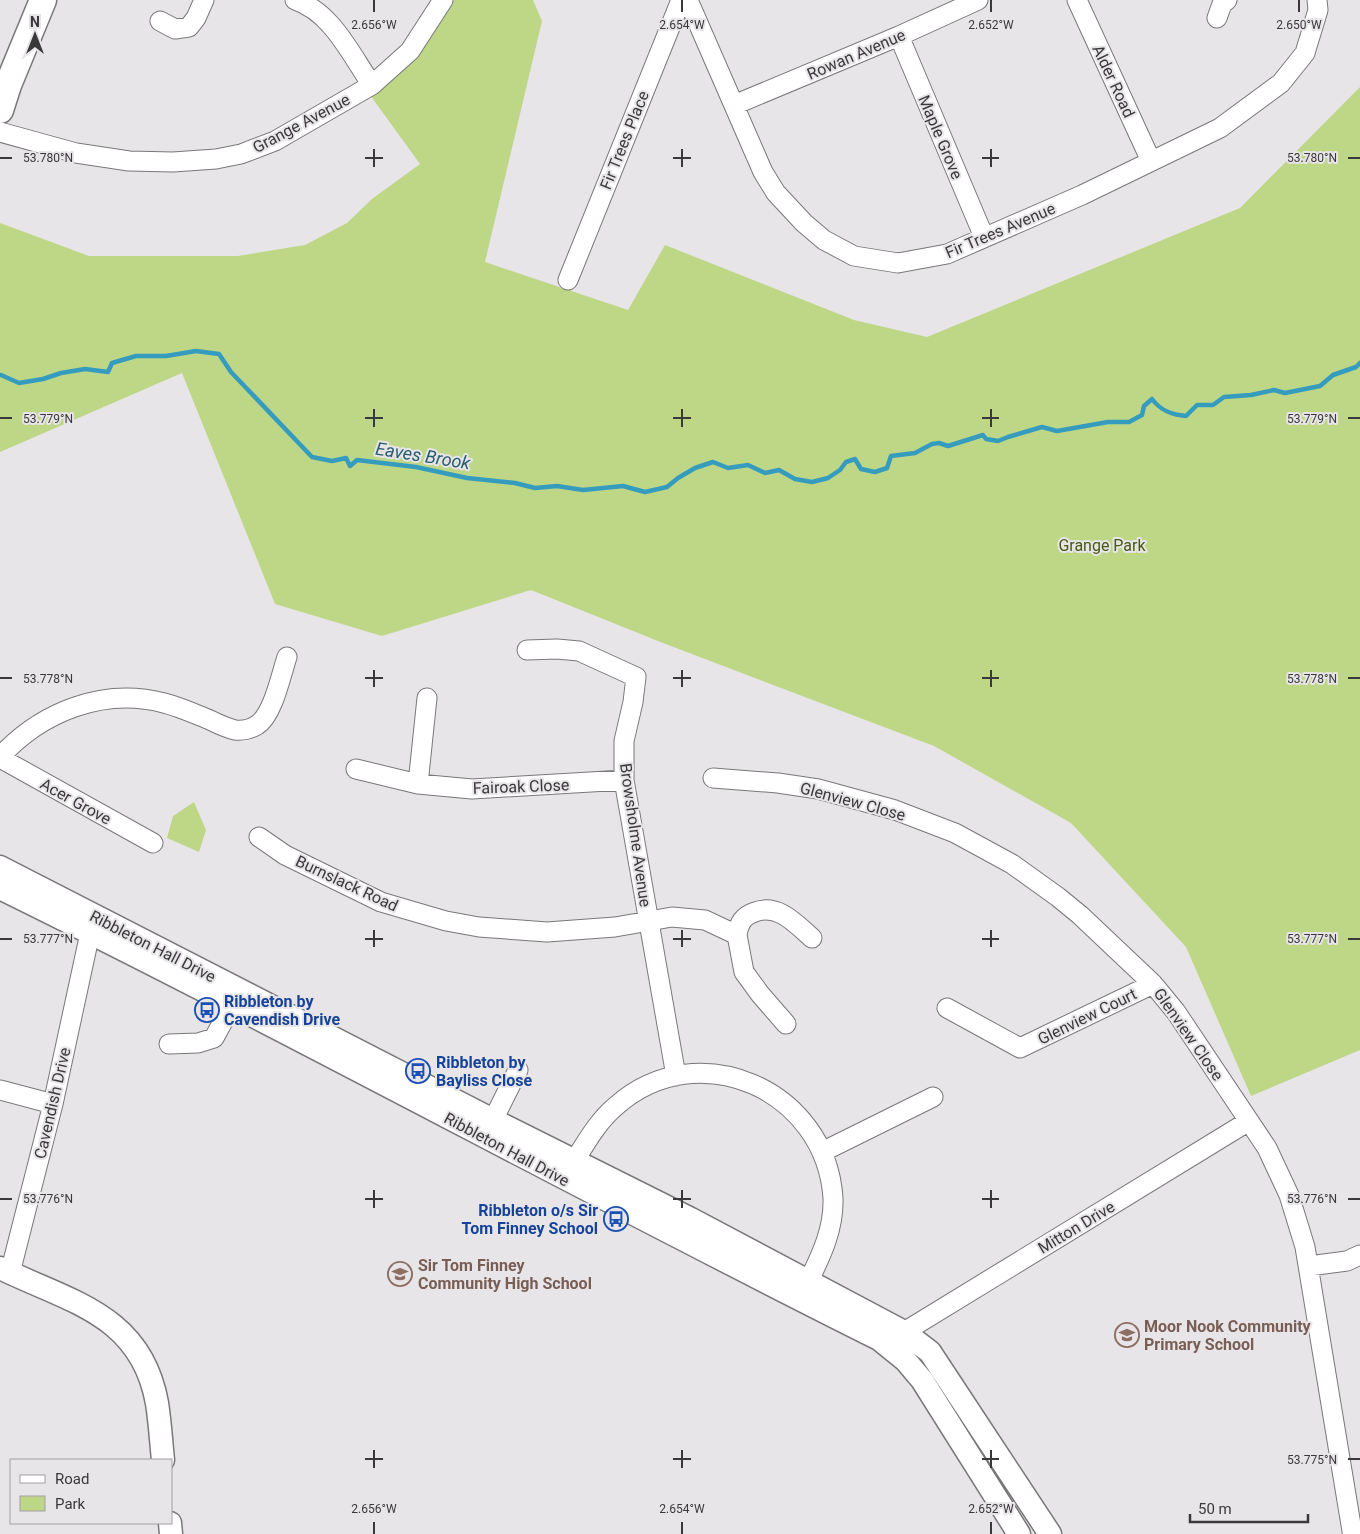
<svg xmlns="http://www.w3.org/2000/svg" width="1360" height="1534" font-family="Roboto,sans-serif">
<style>
.green{fill:#bed787}
.lines{fill:none;stroke-linecap:round;stroke-linejoin:round}
.stream{stroke:#369cbe;stroke-width:4.5}
.minor-casing{stroke:#79777a;stroke-width:21}
.tertiary-casing{stroke:#79777a;stroke-width:25}
.secondary-casing{stroke:#79777a;stroke-width:29}
.minor{stroke:#fff;stroke-width:19}
.tertiary{stroke:#fff;stroke-width:22}
.secondary{stroke:#fff;stroke-width:26}
.ticks{fill:none;stroke:#3a393a;stroke-width:2}
.labels{text-anchor:middle;stroke-width:4;stroke-linejoin:round;paint-order:stroke}
.street-label{font-size:16px;fill:#3a393a;stroke:#e7e5e8}
.park-label{font-size:16px;fill:#475912;stroke:#e7e5e8}
.transit-label{font-size:16px;font-weight:bold;fill:#164399;stroke:#e7e5e8;text-anchor:start}
.education-label{font-size:16px;font-weight:bold;fill:#785e54;stroke:#e7e5e8;text-anchor:start}
.water-label{font-size:18px;font-style:italic;fill:#285d70;stroke:#e7e5e8}
.ticks-label{font-size:12px;text-anchor:middle;fill:#3a393a;stroke:#e7e5e8;stroke-width:4;stroke-linejoin:round;paint-order:stroke}
</style>
<rect width="100%" height="100%" fill="#e7e5e8"/>
<path class="green" d="M 449,0 L 533,0 L 542,21 L 485,262 L 628,310 L 665,245 L 854,320 L 927,337 L 1240,208 L 1360,87 L 1360,1050 L 1251,1096 L 1186,947 L 1071,823 L 934,746 L 663,643 L 531,590 L 382,636 L 275,604 L 182,373 L 0,452 L 0,223 L 89,256 L 238,256 L 305,245 L 347,223 L 372,199 L 420,164 L 370,95 Z
M 194,802 L 206,830 L 199,852 L 167,838 L 173,816 Z"/>
<g class="lines">
<path class="stream" d="M 1,375 L 19,383 L 43,379 L 61,373 L 85,369 L 108,372 L 112,363 L 136,356 L 166,356 L 196,351 L 219,354 L 231,372 L 312,457 L 332,461 L 346,458 L 350,466 L 357,460 L 416,467 L 467,478 L 515,483 L 535,488 L 557,486 L 583,490 L 623,486 L 645,492 L 667,487 L 678,478 L 695,468 L 713,462 L 728,468 L 748,465 L 765,473 L 779,470 L 795,479 L 812,482 L 828,478 L 840,470 L 846,462 L 855,459 L 861,469 L 875,472 L 887,468 L 891,456 L 915,453 L 932,444 L 939,443 L 948,446 L 983,435 L 986,439 L 998,441 L 1008,437 L 1042,427 L 1057,431 L 1108,422 L 1129,422 L 1142,415 L 1144,406 L 1152,399 C 1161,411 1172,415 1186,416 L 1197,405 L 1213,405 L 1224,397 L 1251,395 L 1274,390 L 1285,393 L 1320,386 L 1333,375 L 1356,367 L 1360,363"/>
<defs>
<path id="minor" d="M 295,0 C 332,12 351,55 372,85
M 688,0 L 763,172 L 776,193 L 804,223 L 824,240 L 854,256 L 898,263 L 947,254 L 1082,195 L 1220,128 L 1281,83 L 1305,53 L 1318,10 L 1317,0
M 1077,0 L 1151,161
M 1217,18 L 1222,4 L 1227,0
M 160,21 L 175,29 L 189,27 L 196,18 L 204,0
M 899,36 L 984,237
M 734,105 L 899,36 L 978,0
M 0,132 L 76,153 L 129,161 L 173,162 L 216,159 L 241,154 L 275,141 L 372,85 L 410,51 L 443,0
M 568,280 L 681,0
M 527,650 L 557,649 L 579,651 L 636,677 L 633,702 L 624,741 L 624,780 L 676,1076
M 427,698 L 418,784 L 472,789 L 624,780
M 0,757 C 41,712 103,687 164,703 C 180,707 195,714 210,720 C 218,724 227,728 235,730 C 242,731 251,729 257,725 C 273,715 281,675 287,657
M 0,758 L 153,843
M 356,769 L 418,784
M 713,778 L 778,783 L 818,789 L 895,810 L 955,833 L 1012,864 L 1058,897 L 1080,915 L 1153,984 L 1176,1012 L 1267,1148 L 1289,1195 L 1305,1247 L 1352,1531 L 1355,1534
M 259,837 L 285,855 L 381,902 L 446,921 L 479,927 L 547,932 L 615,927 L 672,917 L 705,920 L 737,935 C 739,923 743,916 755,912 C 778,903 796,924 812,938
M 737,935 L 744,972 L 760,994 L 786,1024
M 947,1008 L 1020,1048 L 1153,984
M 169,1044 L 198,1043 L 214,1038 L 227,1014 L 230,1004
M 0,1090 L 53,1104
M 493,1120 L 518,1070
M 822,1152 L 933,1097
M 575,1160 C 587,1141 598,1121 616,1106 C 698,1033 826,1090 833,1198 C 834,1228 822,1254 809,1280
M 1309,1266 L 1347,1261 L 1360,1255
M 10,1273 L 53,1104 L 90,933
M 904,1332 L 1249,1121"/>
<path id="tertiary" d="M 0,867 L 493,1120 L 691,1219 L 904,1332 L 930,1352 L 1050,1534
M 0,888 C 295,1033 584,1192 879,1339 L 905,1360 L 922,1380 L 1019,1534
M 0,1268 C 70,1302 141,1314 157,1403 C 160,1422 161,1441 163,1460
M 170,1523 L 171,1534"/>
<path id="secondary" d="M 0,110 L 8,85 L 43,0"/>
</defs>
<use href="#minor" class="minor-casing"/>
<use href="#tertiary" class="tertiary-casing"/>
<use href="#secondary" class="secondary-casing"/>
<use href="#minor" class="minor"/>
<use href="#tertiary" class="tertiary"/>
<use href="#secondary" class="secondary"/>
</g>
<path class="ticks" d="M 374,0 L 374,12M 682,0 L 682,12M 991,0 L 991,12M 1299,0 L 1299,12M 374,149 L 374,167M 682,149 L 682,167M 991,149 L 991,167M 0,158 L 12,158M 365,158 L 383,158M 673,158 L 691,158M 982,158 L 999,158M 1348,158 L 1360,158M 374,409 L 374,427M 682,409 L 682,427M 991,409 L 991,427M 0,418 L 12,418M 365,418 L 383,418M 673,418 L 691,418M 982,418 L 999,418M 1348,418 L 1360,418M 374,670 L 374,687M 682,670 L 682,687M 991,670 L 991,687M 0,678 L 12,678M 365,678 L 383,678M 673,678 L 691,678M 982,678 L 999,678M 1348,678 L 1360,678M 374,930 L 374,947M 682,930 L 682,947M 991,930 L 991,947M 0,939 L 12,939M 365,939 L 383,939M 673,939 L 691,939M 982,939 L 999,939M 1348,939 L 1360,939M 374,1190 L 374,1208M 682,1190 L 682,1208M 991,1190 L 991,1208M 0,1199 L 12,1199M 365,1199 L 383,1199M 673,1199 L 691,1199M 982,1199 L 999,1199M 1348,1199 L 1360,1199M 374,1450 L 374,1468M 682,1450 L 682,1468M 991,1450 L 991,1468M 365,1459 L 383,1459M 673,1459 L 691,1459M 982,1459 L 999,1459M 1348,1459 L 1360,1459M 374,1522 L 374,1534M 682,1522 L 682,1534M 991,1522 L 991,1534"/>
<defs>
<symbol id="bus-ring" viewBox="-11 -11 22 22"><circle r="9.5" fill="#e7e5e8" stroke="#1a4fb4" stroke-width="1.5"/><path d="M-5-6H5V4H4V6H2V4H-2V6H-4V4H-5ZM-3.5-4V0h7V-4ZM-3.5 1.2v1.5H-2V1.2ZM2 1.2v1.5H3.5V1.2Z" fill="#1a4fb4"/></symbol>
<symbol id="school-ring" viewBox="-11 -11 22 22"><circle r="9.5" fill="#e7e5e8" stroke="#8d6e63" stroke-width="1.5"/><path d="M0-5L7-2L0 1L-7-2ZM-4 1L0 2.5L4 1V4Q0 6-4 4Z" fill="#8d6e63"/></symbol>
</defs>
<g fill-rule="evenodd">
<use href="#bus-ring" x="193" y="996" width="28" height="28"/>
<use href="#bus-ring" x="404" y="1057" width="28" height="28"/>
<use href="#bus-ring" x="602" y="1205" width="28" height="28"/>
<use href="#school-ring" x="386" y="1260" width="28" height="28"/>
<use href="#school-ring" x="1113" y="1321" width="28" height="28"/>
</g>
<g class="labels">
<g class="street-label">
<text transform="translate(856 54) rotate(-23)" y="6">Rowan Avenue</text>
<text transform="translate(1114 81) rotate(65)" y="6">Alder Road</text>
<text transform="translate(301 123) rotate(-28)" y="6">Grange Avenue</text>
<text transform="translate(941 137) rotate(67)" y="6">Maple Grove</text>
<text transform="translate(624 140) rotate(-68)" y="6">Fir Trees Place</text>
<text transform="translate(1000 230) rotate(-23)" y="6">Fir Trees Avenue</text>
<text transform="translate(521 786) rotate(-2)" y="6">Fairoak Close</text>
<text transform="translate(76 801) rotate(29)" y="6">Acer Grove</text>
<text transform="translate(853 801) rotate(15)" y="6">Glenview Close</text>
<text transform="translate(636 835) rotate(82)" y="6">Browsholme Avenue</text>
<text transform="translate(347 883) rotate(25)" y="6">Burnslack Road</text>
<text transform="translate(153 946) rotate(27)" y="6">Ribbleton Hall Drive</text>
<text transform="translate(1087 1016) rotate(-26)" y="6">Glenview Court</text>
<text transform="translate(1189 1034) rotate(55)" y="6">Glenview Close</text>
<text transform="translate(52 1103) rotate(-77)" y="6">Cavendish Drive</text>
<text transform="translate(507 1149) rotate(28)" y="6">Ribbleton Hall Drive</text>
<text transform="translate(1076 1227) rotate(-31)" y="6">Mitton Drive</text>
</g>
<g class="park-label">
<text x="1102" y="551">Grange Park</text>
</g>
<g class="transit-label">
<text x="224" y="1007">Ribbleton by<tspan x="224" dy="18">Cavendish Drive</tspan></text>
<text x="436" y="1068">Ribbleton by<tspan x="436" dy="18">Bayliss Close</tspan></text>
<text x="598" y="1216" text-anchor="end">Ribbleton o/s Sir<tspan x="598" dy="18">Tom Finney School</tspan></text>
</g>
<g class="education-label">
<text x="418" y="1271">Sir Tom Finney<tspan x="418" dy="18">Community High School</tspan></text>
<text x="1144" y="1332">Moor Nook Community<tspan x="1144" dy="18">Primary School</tspan></text>
</g>
<g class="water-label">
<text transform="translate(423 456) rotate(9)" y="6">Eaves Brook</text>
</g>
</g>
<g class="ticks-label">
<text x="374" y="29">2.656°W</text>
<text x="682" y="29">2.654°W</text>
<text x="991" y="29">2.652°W</text>
<text x="1299" y="29">2.650°W</text>
<text x="48" y="162">53.780°N</text>
<text x="1312" y="162">53.780°N</text>
<text x="48" y="423">53.779°N</text>
<text x="1312" y="423">53.779°N</text>
<text x="48" y="683">53.778°N</text>
<text x="1312" y="683">53.778°N</text>
<text x="48" y="943">53.777°N</text>
<text x="1312" y="943">53.777°N</text>
<text x="48" y="1203">53.776°N</text>
<text x="1312" y="1203">53.776°N</text>
<text x="1312" y="1464">53.775°N</text>
<text x="374" y="1513">2.656°W</text>
<text x="682" y="1513">2.654°W</text>
<text x="991" y="1513">2.652°W</text>
</g>
<rect x="10" y="1459" width="162" height="65" fill="#e7e5e8" stroke="#a2a0a2"/>
<rect x="20" y="1475" width="25" height="8" fill="#ffffff" stroke="#a2a0a2"/>
<text x="55" y="1484" font-size="15" fill="#3a393a">Road</text>
<rect x="20" y="1496" width="25" height="15" fill="#bed787" stroke="#a2a0a2"/>
<text x="55" y="1509" font-size="15" fill="#3a393a">Park</text>
<g transform="translate(35 35)" stroke="#e7e5e8" stroke-width="4" paint-order="stroke">
<path d="M0-4L9 19L0 12L-9 19Z" fill="#3a393a"/>
<text y="-8" font-size="14" font-weight="bold" text-anchor="middle" fill="#3a393a">N</text>
</g>
<path d="M1190 1514v8h118v-8" fill="none" stroke="#3a393a" stroke-width="2.5"/>
<text x="1198" y="1514" font-size="15" fill="#3a393a" stroke="#e7e5e8" stroke-width="4" paint-order="stroke">50 m</text>
</svg>
